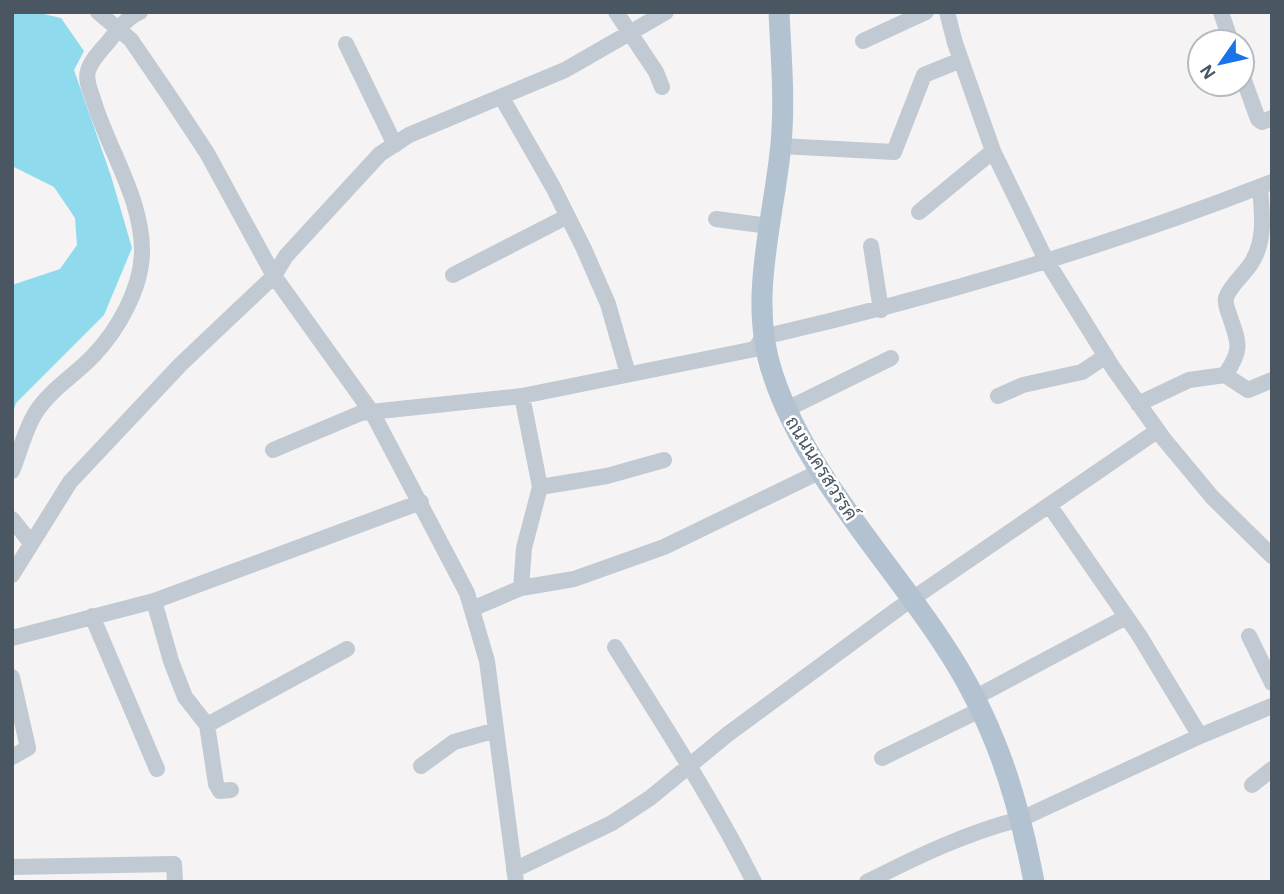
<svg xmlns="http://www.w3.org/2000/svg" width="1284" height="894" font-family="'Alegreya Sans',Sarabun,sans-serif">
<style>
.water{fill:#90daee}
.lines{fill:none;stroke-linecap:round;stroke-linejoin:round}
.minor{stroke:#c1cad2;stroke-width:16}
.major{stroke:#b3c2d1;stroke-width:21}
.labels{text-anchor:middle;stroke-width:5;stroke-linejoin:round;paint-order:stroke}
.street-label{font-size:19px;fill:#4a5661;stroke:#fff}
</style>
<rect width="100%" height="100%" fill="#f5f3f3"/>
<path class="water" d="M 12,12 L 35,12 L 61,18 L 84,51 L 74,70 L 111,176 L 132,248 L 104,315 L 16,403 L 12,416 L 12,285 L 60,269 L 77,245 L 75,218 L 54,187 L 12,166 Z"/>
<g class="lines">
<path class="minor" d="M 98,12 L 131,40 L 168,94 L 207,153 L 274,276 L 373,414 L 467,593 L 487,661 L 516,882
M 616,12 L 656,72 L 662,87
M 947,12 L 955,43 L 993,151 L 1046,260 L 1113,368 L 1163,438 L 1212,497 L 1272,556
M 1221,12 L 1231,42
M 863,41 L 926,12
M 346,44 L 395,145
M 1242,75 L 1258,119 L 1262,122 L 1272,118
M 502,98 L 553,187 L 584,249 L 608,304 L 628,374
M 781,146 L 894,152 L 924,75 L 961,60
M 919,212 L 993,151
M 716,219 L 769,226
M 871,246 L 881,310
M 453,275 L 566,217
M 1225,375 C 1244,348 1238,342 1229,314 C 1227,309 1225,303 1226,298 C 1230,285 1245,274 1252,262 C 1266,239 1262,213 1260,187
M 998,396 L 1023,385 L 1082,372 L 1106,356
M 1138,404 L 1189,380 L 1225,375 L 1248,390 L 1272,380
M 785,410 L 891,358
M 273,450 L 361,413 L 522,396 L 755,349 L 763,337 C 936,297 1107,247 1272,182
M 12,471 C 20,452 25,429 36,412 C 50,390 75,375 93,356 C 118,330 141,289 142,253 C 143,200 109,151 94,102 C 91,92 85,81 88,71 C 91,60 102,49 109,41 C 117,30 127,17 140,12
M 540,487 L 607,476 L 664,460
M 1049,505 L 1139,635 L 1200,736
M 12,519 L 31,543
M 12,575 L 70,482 L 181,364 L 274,276 L 286,256 L 380,154 L 409,135 L 565,70 L 666,12
M 521,588 L 574,579 L 664,547 L 821,471
M 154,601 L 171,661 L 185,697 L 207,725 L 216,784 L 220,791 L 231,790
M 472,609 L 521,588 L 524,548 L 540,487 L 522,396
M 92,616 L 157,769
M 1249,636 L 1272,683
M 12,638 L 154,601 L 421,502
M 615,647 C 663,724 713,800 754,882
M 12,677 L 28,748 L 12,757
M 976,697 L 1126,617
M 207,725 L 347,649
M 882,758 L 982,709
M 421,766 L 454,742 L 496,730
M 1252,785 L 1272,769
M 12,867 L 174,864 L 175,882
M 514,870 L 612,823 L 650,798 L 728,734 L 899,608 L 1157,431
M 867,882 C 916,857 968,832 1021,819 L 1200,736 L 1272,706"/>
<path class="major" d="M 779,12 C 781,56 785,100 781,144 C 774,220 747,300 773,375 C 805,472 886,557 942,642 C 993,718 1017,793 1034,882"/>
</g>
<g class="labels">
<g class="street-label">
<text transform="translate(822 468) rotate(58)" y="7">ถนนนครสวรรค์</text>
</g>
</g>
<rect width="1284" height="894" fill="none" stroke="#4a5661" stroke-width="28"/>
<g transform="translate(1221 63) rotate(236)"><circle r="33" fill="#ffffff" stroke="#b7bbc0" stroke-width="2"/>
<path d="M0-5L12 26L0 18L-12 26Z" fill="#1a73e8"/>
<text y="-10" font-size="19" font-weight="bold" text-anchor="middle" fill="#4a5661">N</text>
</g>
</svg>
